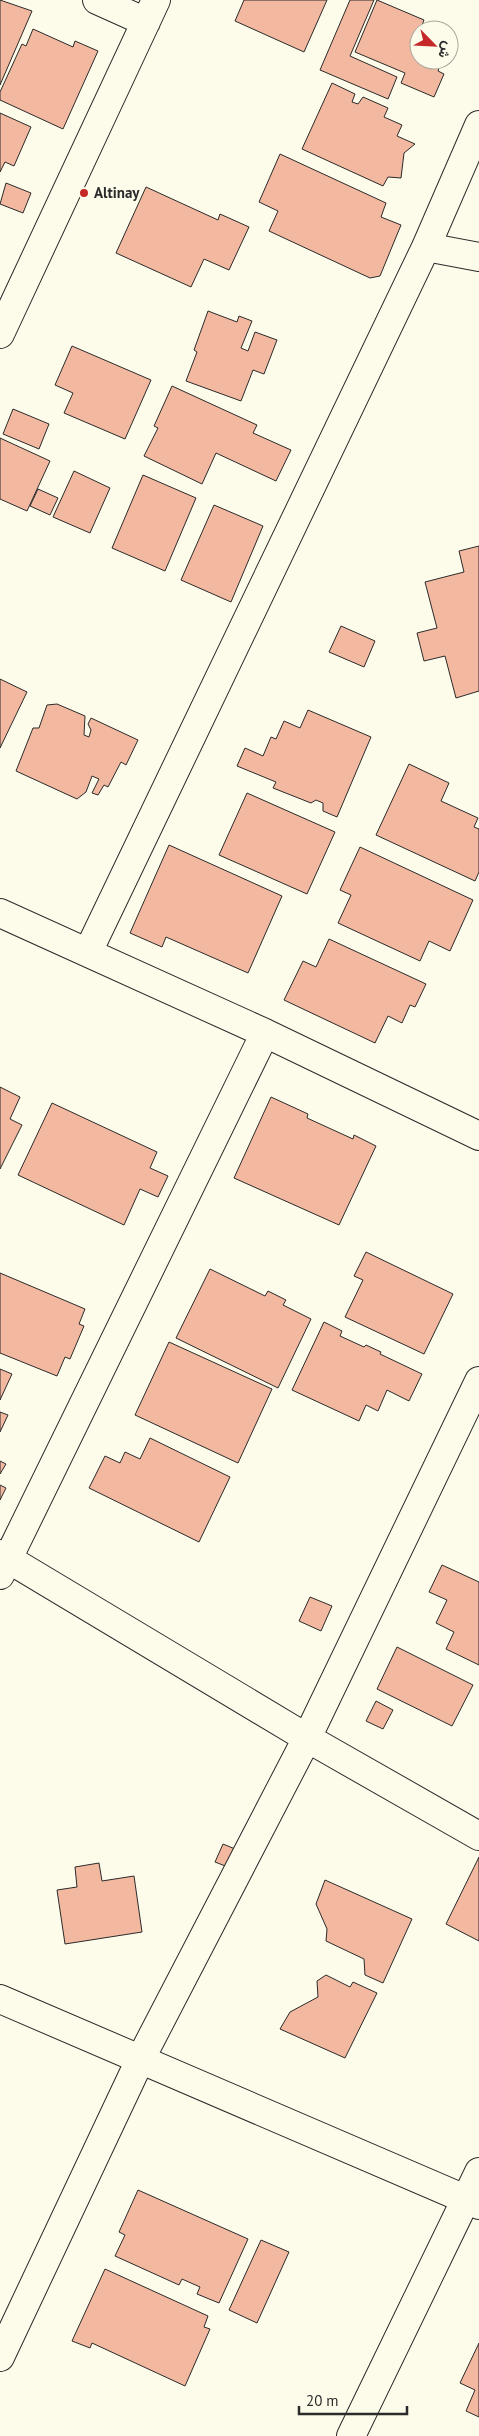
<svg xmlns="http://www.w3.org/2000/svg" width="479" height="2436" font-family="'PT Sans',Vazirmatn,sans-serif">
<style>
.building{fill:#f2b8a0;stroke:#2b2b2b}
.lines{fill:none;stroke-linecap:round;stroke-linejoin:round}
.minor-casing{stroke:#2b2b2b;stroke-width:30}
.minor{stroke:#fdfbea;stroke-width:28}
.poi-dot{fill:#c62828;stroke:#fdfbea;stroke-width:2}
.labels{text-anchor:middle;stroke-width:4;stroke-linejoin:round;paint-order:stroke}
.poi-label{font-size:15px;font-weight:bold;fill:#2b2b2b;stroke:#fdfbea;text-anchor:start}
</style>
<rect width="100%" height="100%" fill="#fdfbea"/>
<path class="building" d="M 0,0 L 32,11 L 0,85 Z
M 244,0 L 327,0 L 304,52 L 235,21 Z
M 350,0 L 374,0 L 350,56 L 397,77 L 388,99 L 320,70 Z
M 377,0 L 424,20 L 416,41 L 419,42 L 419,60 L 442,60 L 438,71 L 444,74 L 434,97 L 401,83 L 405,73 L 355,52 Z
M 33,29 L 73,47 L 75,41 L 98,51 L 63,129 L 0,100 L 0,92 L 22,44 L 26,46 Z
M 332,83 L 355,94 L 352,102 L 358,104 L 363,97 L 388,108 L 384,117 L 402,125 L 397,136 L 415,144 L 404,153 L 401,178 L 388,177 L 383,186 L 302,149 Z
M 0,113 L 31,127 L 14,166 L 5,162 L 0,172 Z
M 280,154 L 386,203 L 381,217 L 401,225 L 380,276 L 370,278 L 269,231 L 278,211 L 259,202 Z
M 6,183 L 31,193 L 23,213 L 0,204 Z
M 146,187 L 218,220 L 220,214 L 249,227 L 229,270 L 204,259 L 191,287 L 116,253 Z
M 208,311 L 237,322 L 239,316 L 252,321 L 241,348 L 248,351 L 255,332 L 277,340 L 264,374 L 253,370 L 241,401 L 186,381 L 197,352 L 194,350 Z
M 72,346 L 151,380 L 125,439 L 64,413 L 73,393 L 55,385 Z
M 172,386 L 257,425 L 253,433 L 291,450 L 276,481 L 216,453 L 202,484 L 144,456 L 158,428 L 154,426 Z
M 13,409 L 49,424 L 39,449 L 3,434 Z
M 0,438 L 50,461 L 27,511 L 0,499 Z
M 74,471 L 110,488 L 90,533 L 53,517 Z
M 143,475 L 196,498 L 165,571 L 112,548 Z
M 38,489 L 58,498 L 50,515 L 30,506 Z
M 214,505 L 263,526 L 231,602 L 181,580 Z
M 479,546 L 479,691 L 456,698 L 445,656 L 424,661 L 417,633 L 437,628 L 425,582 L 464,572 L 459,551 Z
M 341,626 L 375,641 L 364,667 L 329,652 Z
M 0,679 L 27,692 L 0,748 Z
M 57,704 L 85,716 L 84,735 L 89,737 L 91,730 L 88,724 L 91,718 L 138,740 L 126,765 L 121,762 L 108,787 L 104,785 L 98,795 L 92,793 L 99,779 L 92,776 L 86,792 L 77,799 L 16,771 L 33,728 L 39,728 L 47,705 Z
M 308,710 L 371,737 L 337,817 L 323,811 L 323,803 L 316,800 L 311,803 L 273,788 L 276,782 L 237,766 L 245,748 L 263,756 L 271,737 L 276,739 L 284,721 L 300,728 Z
M 409,764 L 449,783 L 441,801 L 478,818 L 474,827 L 479,829 L 479,872 L 475,881 L 376,835 Z
M 247,793 L 335,832 L 307,894 L 219,855 Z
M 169,845 L 282,896 L 248,973 L 166,937 L 162,947 L 130,933 Z
M 360,847 L 473,900 L 450,951 L 429,941 L 420,961 L 338,923 L 351,895 L 340,890 Z
M 329,939 L 426,984 L 415,1007 L 410,1005 L 402,1023 L 388,1016 L 375,1043 L 284,1000 L 303,961 L 316,967 Z
M 0,1087 L 20,1097 L 10,1119 L 22,1125 L 0,1169 Z
M 271,1097 L 308,1114 L 307,1118 L 353,1139 L 354,1135 L 376,1146 L 339,1225 L 234,1178 Z
M 52,1103 L 157,1152 L 150,1168 L 168,1176 L 158,1197 L 140,1189 L 124,1225 L 18,1175 Z
M 366,1252 L 453,1294 L 424,1354 L 345,1317 L 363,1280 L 354,1276 Z
M 210,1269 L 265,1296 L 268,1291 L 286,1300 L 283,1305 L 311,1319 L 278,1388 L 176,1338 Z
M 0,1273 L 85,1309 L 79,1324 L 84,1326 L 70,1359 L 65,1357 L 57,1376 L 0,1353 Z
M 324,1322 L 342,1331 L 340,1336 L 364,1347 L 366,1345 L 381,1352 L 380,1354 L 422,1374 L 409,1401 L 387,1390 L 378,1411 L 366,1405 L 359,1421 L 292,1390 Z
M 169,1342 L 272,1389 L 238,1463 L 135,1415 Z
M 0,1369 L 12,1374 L 0,1400 Z
M 0,1412 L 8,1415 L 0,1432 Z
M 150,1438 L 230,1477 L 199,1542 L 89,1488 L 105,1456 L 120,1463 L 125,1452 L 140,1459 Z
M 0,1461 L 6,1464 L 0,1474 Z
M 0,1485 L 6,1488 L 0,1500 Z
M 442,1565 L 479,1582 L 479,1665 L 446,1649 L 454,1632 L 436,1623 L 447,1600 L 429,1592 Z
M 310,1597 L 332,1606 L 321,1631 L 299,1621 Z
M 397,1647 L 473,1685 L 452,1726 L 377,1689 Z
M 376,1701 L 393,1710 L 383,1729 L 366,1721 Z
M 223,1844 L 240,1851 L 233,1869 L 215,1862 Z
M 479,1857 L 479,1941 L 446,1924 Z
M 99,1863 L 102,1881 L 134,1876 L 142,1932 L 65,1944 L 57,1890 L 77,1887 L 75,1867 Z
M 325,1880 L 412,1919 L 383,1983 L 365,1975 L 364,1959 L 326,1941 L 327,1929 L 316,1904 Z
M 326,1975 L 350,1987 L 353,1982 L 377,1993 L 345,2058 L 280,2029 L 290,2012 L 318,1997 L 317,1981 Z
M 138,2190 L 248,2239 L 219,2303 L 197,2294 L 200,2287 L 182,2279 L 179,2285 L 115,2256 L 125,2235 L 119,2232 Z
M 261,2240 L 289,2252 L 257,2323 L 229,2310 Z
M 105,2269 L 208,2316 L 204,2327 L 210,2329 L 185,2386 L 92,2343 L 90,2348 L 72,2341 Z
M 479,2343 L 479,2417 L 466,2411 L 475,2390 L 460,2383 Z"/>
<g class="lines">
<defs>
<path id="minor" d="M 97,0 L 146,22
M 426,247 L 479,257
M 0,334 L 156,0
M 0,913 L 265,1033 L 479,1136
M 88,952 L 426,247 L 479,125
M 0,1554 L 307,1738 L 479,1836
M 0,1575 L 265,1033
M 0,1999 L 479,2205
M 0,2357 L 140,2060 L 307,1738 L 479,1381
M 351,2436 L 479,2172"/>
</defs>
<use href="#minor" class="minor-casing"/>
<use href="#minor" class="minor"/>
</g>
<circle class="poi-dot" cx="84" cy="193" r="5"/>
<g class="labels">
<g class="poi-label">
<text x="94" y="198">Altinay</text>
</g>
</g>
<g transform="translate(434 45) rotate(114)"><circle r="24" fill="#fdfbea" stroke="#a9a89e"/>
<path d="M0-4L9 19L0 12L-9 19Z" fill="#c62828"/>
<text y="-8" font-size="14" font-weight="bold" text-anchor="middle" fill="#2b2b2b">ش</text>
</g>
<path d="M299 2406v8h108v-8" fill="none" stroke="#2b2b2b" stroke-width="2.5"/>
<text x="306" y="2406" font-size="15" fill="#2b2b2b" stroke="#fdfbea" stroke-width="4" paint-order="stroke">20 m</text>
</svg>
